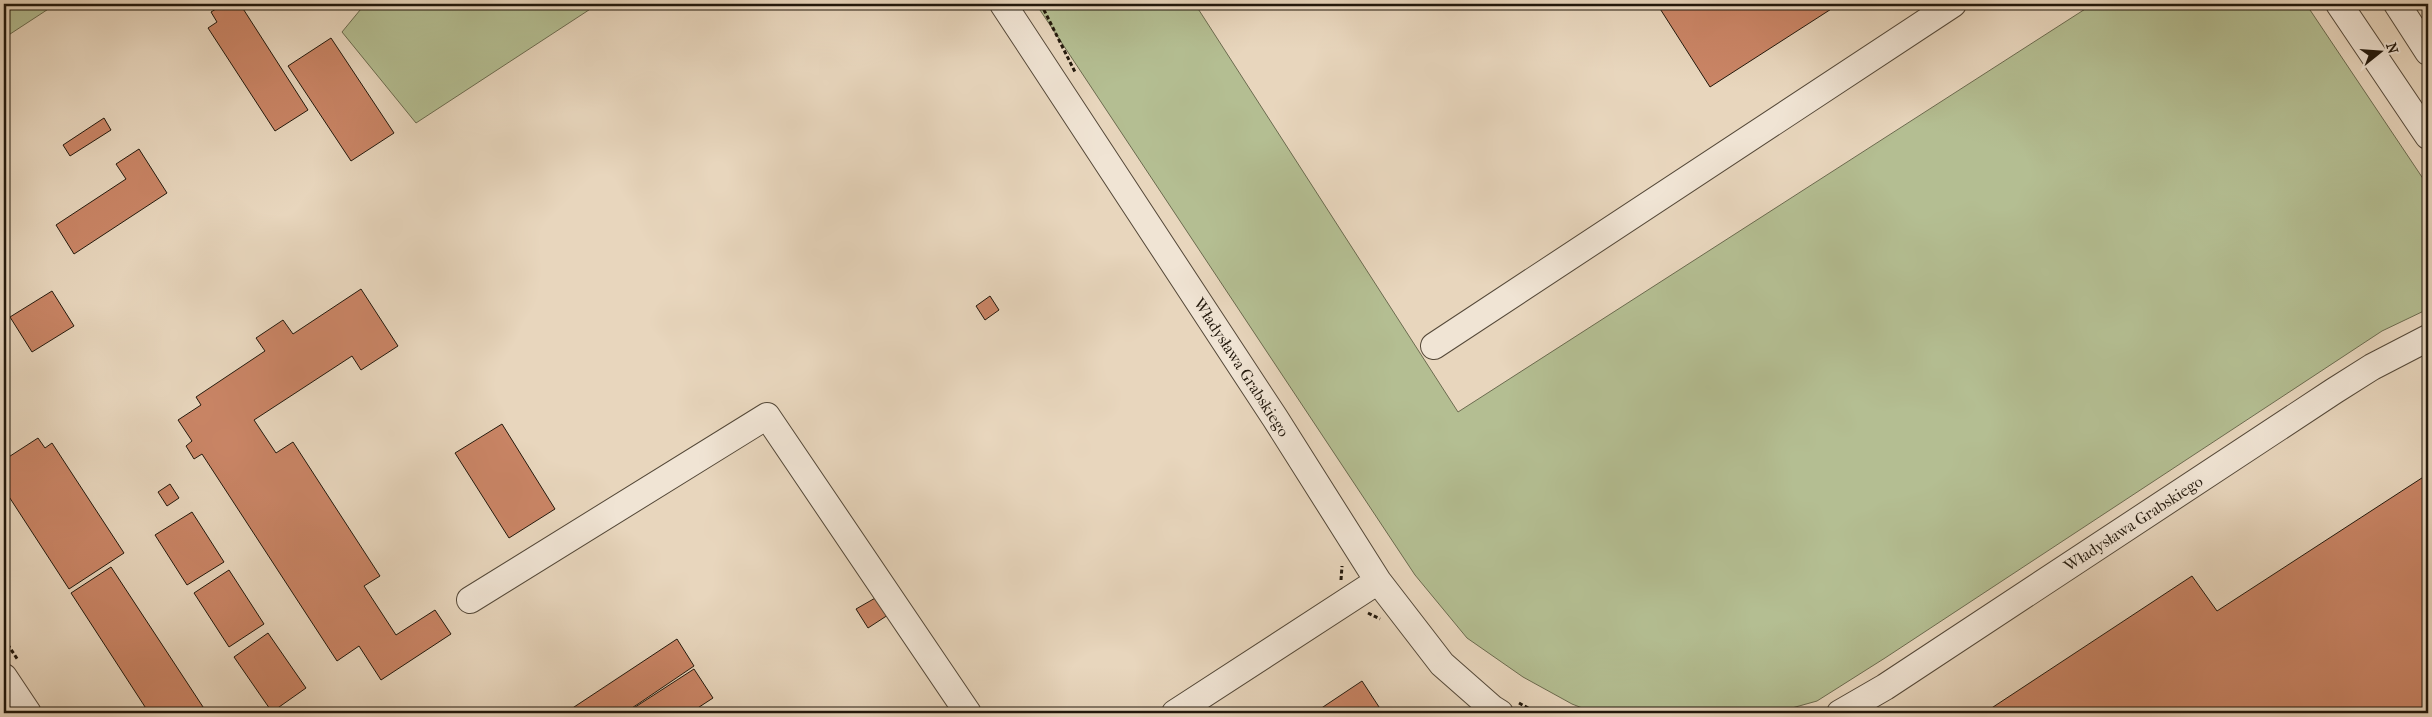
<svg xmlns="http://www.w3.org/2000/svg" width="2432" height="717" font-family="'IM FELL French Canon',serif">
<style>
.green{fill:#b4be92;stroke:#6b6b4f}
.building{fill:#ca8566;stroke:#22180c}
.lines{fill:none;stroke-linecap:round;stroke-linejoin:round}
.minor-casing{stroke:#544838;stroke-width:28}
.path{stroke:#22180c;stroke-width:3;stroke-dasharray:4 2.5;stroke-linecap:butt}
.minor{stroke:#f0e4d4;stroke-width:26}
.labels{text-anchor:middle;stroke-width:4.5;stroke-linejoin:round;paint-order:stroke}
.street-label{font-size:16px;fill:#22180c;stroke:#f0e4d4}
</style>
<rect width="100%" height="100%" fill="#e8d6bd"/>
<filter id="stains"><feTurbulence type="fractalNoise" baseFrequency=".004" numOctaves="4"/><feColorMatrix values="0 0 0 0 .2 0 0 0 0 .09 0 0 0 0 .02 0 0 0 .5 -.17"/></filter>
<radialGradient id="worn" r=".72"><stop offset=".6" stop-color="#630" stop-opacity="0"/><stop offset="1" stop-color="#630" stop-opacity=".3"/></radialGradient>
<path class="green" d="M 4,4 L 56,4 L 4,38 Z
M 365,4 L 598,4 L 416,123 L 342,32 Z
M 1036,4 L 1195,4 L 1458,412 L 2093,4 L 2306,4 L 2428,186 L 2428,309 L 2382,331 L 1885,658 L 1817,701 L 1774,713 L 1595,713 L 1572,704 L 1523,677 L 1467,638 L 1415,575 Z"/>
<path class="building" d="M 224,4 L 240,4 L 308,110 L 275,131 L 208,28 L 217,22 L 211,12 Z
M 1657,4 L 1839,4 L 1710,87 Z
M 331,38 L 394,133 L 351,161 L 288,66 Z
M 104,118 L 111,130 L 70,156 L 63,145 Z
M 139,149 L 167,193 L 74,254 L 56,225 L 126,179 L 116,164 Z
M 361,289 L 398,346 L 361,370 L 352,356 L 254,420 L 276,453 L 293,442 L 380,576 L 364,586 L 396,635 L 435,610 L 451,634 L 381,680 L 359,646 L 337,661 L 202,454 L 194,459 L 186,446 L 192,441 L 178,420 L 201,405 L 196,397 L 265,351 L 256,338 L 283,320 L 293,334 Z
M 52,291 L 74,326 L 32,352 L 10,317 Z
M 990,296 L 999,310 L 985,320 L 976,306 Z
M 502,424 L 555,509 L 509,538 L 455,453 Z
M 38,438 L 45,448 L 52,443 L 124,553 L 69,589 L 4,489 L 4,460 Z
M 2428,474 L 2428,713 L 1984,713 L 2192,576 L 2217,611 Z
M 170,484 L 179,498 L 167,506 L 158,492 Z
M 192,512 L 224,562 L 187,585 L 155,535 Z
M 111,567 L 207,713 L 149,713 L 71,593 Z
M 229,570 L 264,624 L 229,647 L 194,593 Z
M 877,597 L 888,615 L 868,628 L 856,609 Z
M 268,633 L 306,688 L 272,712 L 234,657 Z
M 677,639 L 694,666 L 638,704 L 624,713 L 565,713 Z
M 694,669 L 713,698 L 690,713 L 626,713 Z
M 1362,681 L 1383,713 L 1314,713 Z"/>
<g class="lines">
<defs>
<path id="minor" d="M 1003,4 L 1275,418 L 1378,581 L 1442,664 L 1492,708 L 1500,713
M 2339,4 L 2428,136
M 2397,4 L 2428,52
M 1434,346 L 1953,4
M 470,600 L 767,416 L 968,713
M 4,677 L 28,713
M 1175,713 L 1378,581
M 1840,713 L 1885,687 L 2334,391 L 2372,367 L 2428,338"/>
</defs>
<use href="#minor" class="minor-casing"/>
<path class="path" d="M 1041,4 L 1075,72
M 1341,580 L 1342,566
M 1368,613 L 1380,619
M 4,639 L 18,660
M 1519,703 L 1537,713
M 1812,713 L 1820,709"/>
<use href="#minor" class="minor"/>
</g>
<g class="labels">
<g class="street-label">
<text transform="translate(1242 367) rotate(57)" y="6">Władysława Grabskiego</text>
<text transform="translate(2133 523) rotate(-33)" y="6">Władysława Grabskiego</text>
</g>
</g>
<rect width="2432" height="717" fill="none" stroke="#e8d6bd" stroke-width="20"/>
<rect x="5" y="5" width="2422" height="707" fill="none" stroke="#22180c" stroke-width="2.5"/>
<rect x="10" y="10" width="2412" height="697" fill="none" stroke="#22180c"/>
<g transform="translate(2380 52) rotate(73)" stroke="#f0e4d4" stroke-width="4" paint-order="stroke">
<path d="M0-4L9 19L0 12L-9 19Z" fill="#22180c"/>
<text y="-8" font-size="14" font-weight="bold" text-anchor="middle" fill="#22180c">N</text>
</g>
<rect width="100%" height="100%" filter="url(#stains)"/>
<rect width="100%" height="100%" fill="url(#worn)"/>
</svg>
